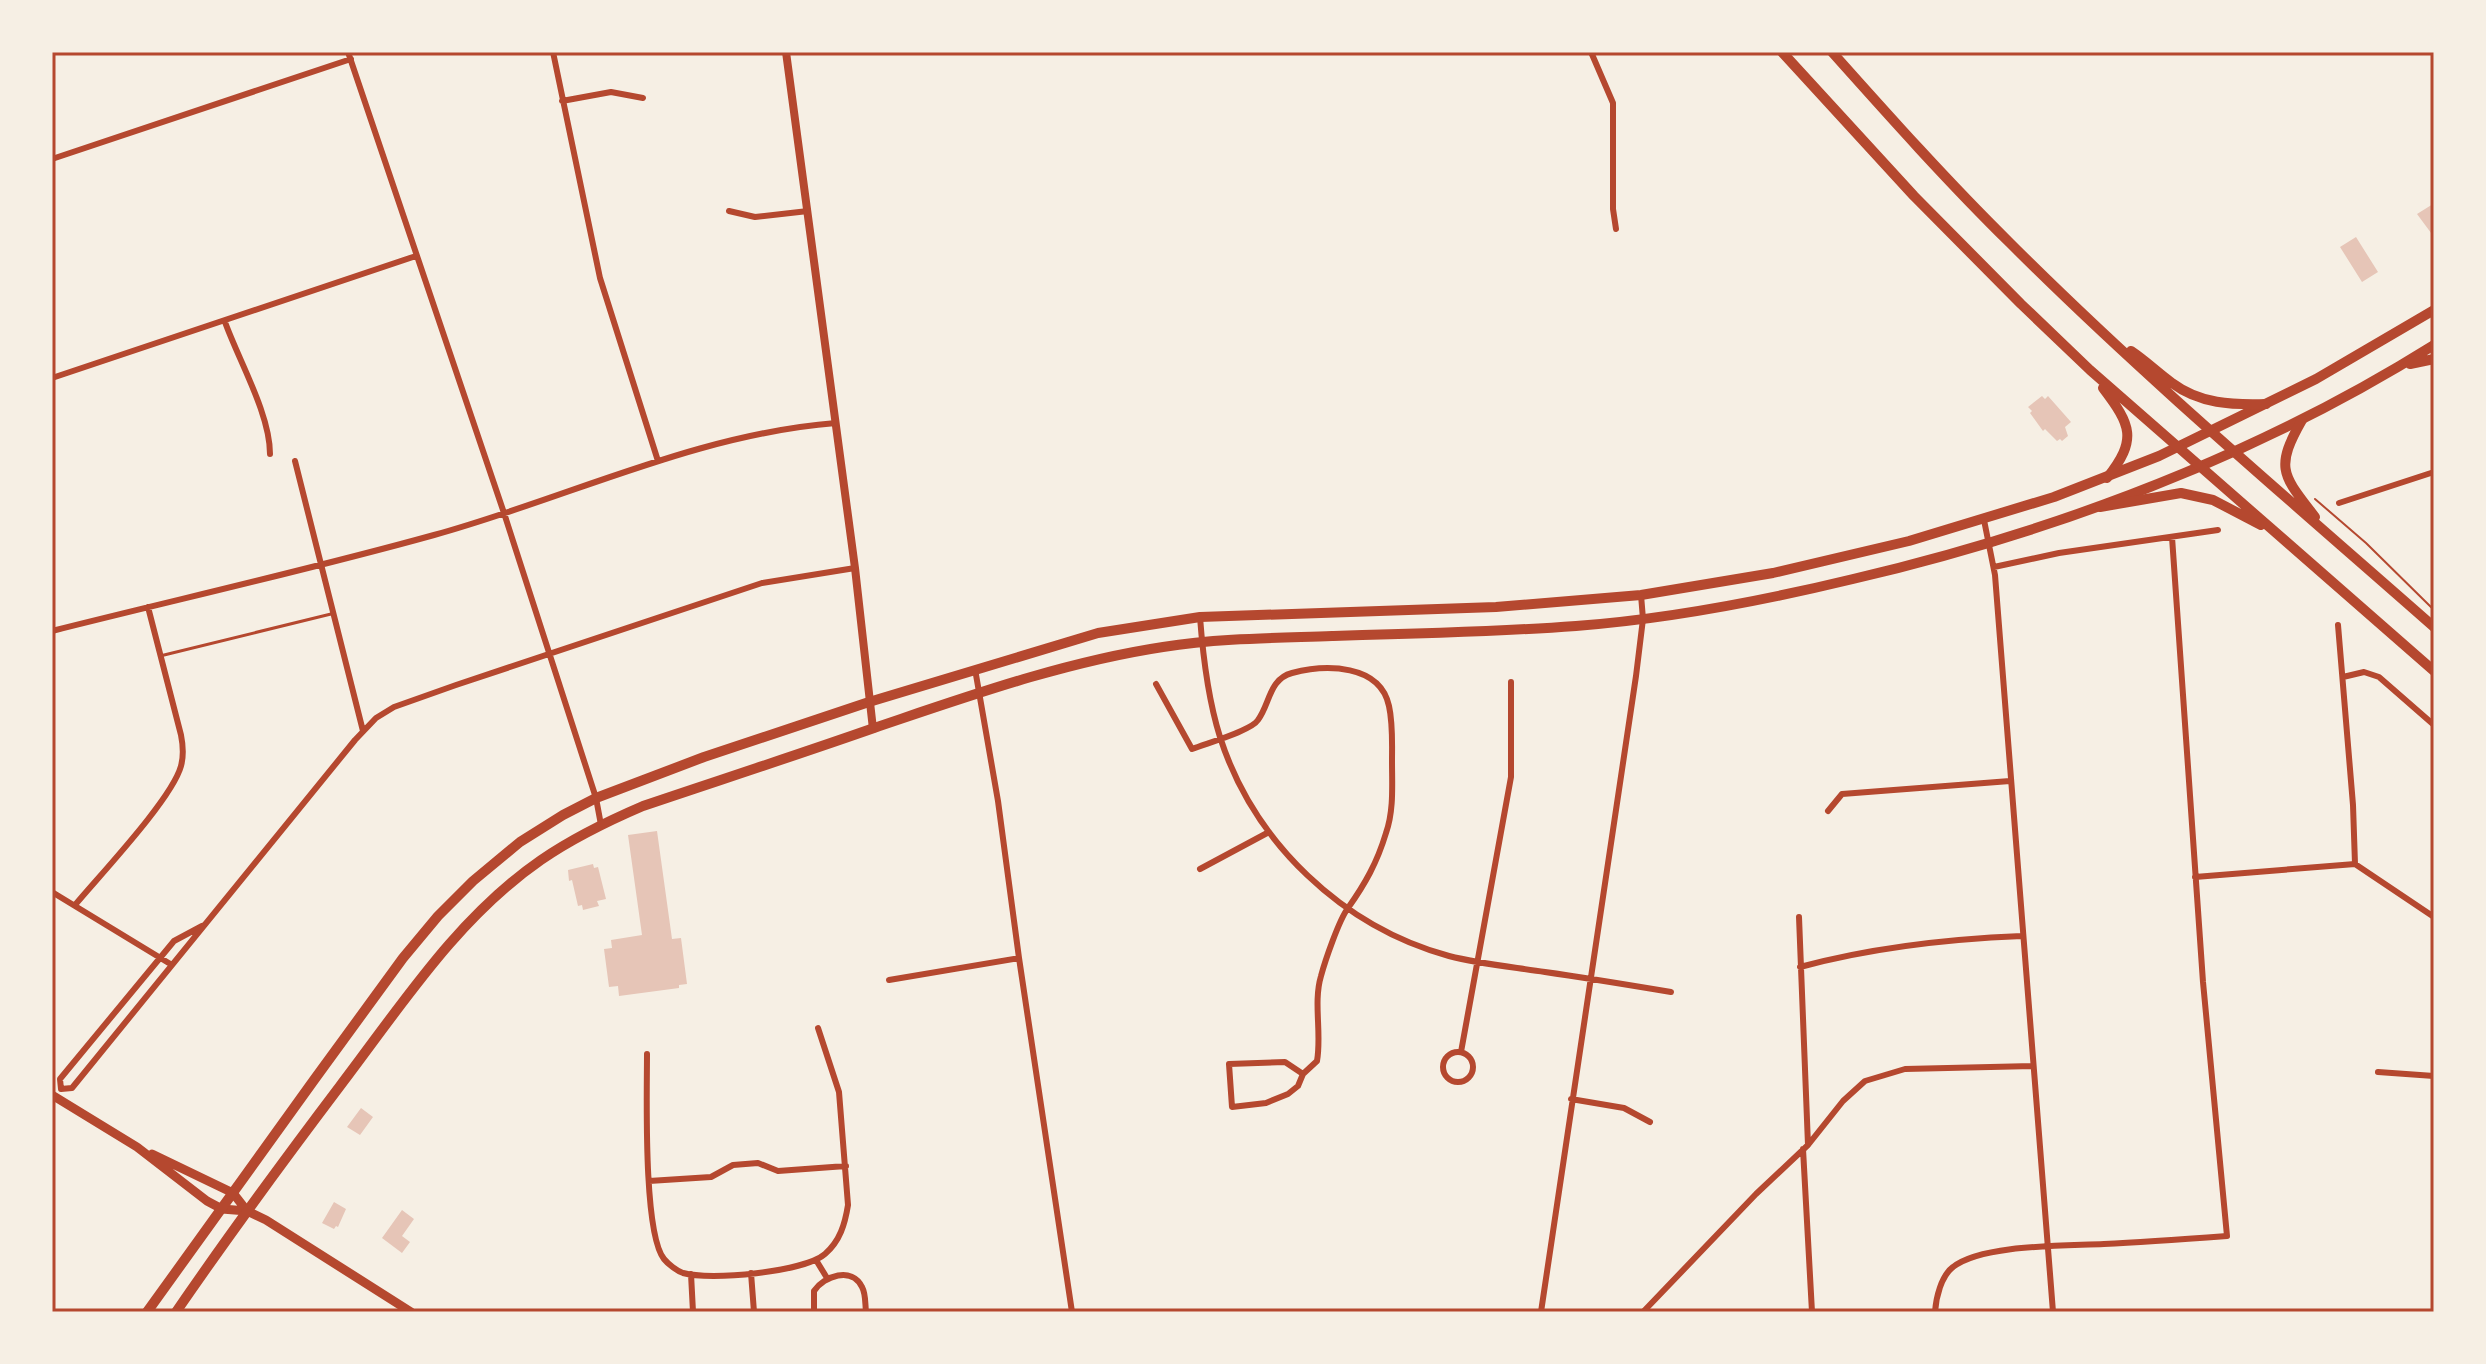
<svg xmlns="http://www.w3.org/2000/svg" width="2486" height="1364" font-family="Barlow,sans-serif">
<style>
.building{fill:#e6c5b7}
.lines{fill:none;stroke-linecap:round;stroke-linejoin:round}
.path{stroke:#b5482f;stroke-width:2}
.service{stroke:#b5482f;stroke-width:3}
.minor{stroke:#b5482f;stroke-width:6}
.tertiary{stroke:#b5482f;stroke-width:8}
.secondary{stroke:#b5482f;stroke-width:9}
.primary{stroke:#b5482f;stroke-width:10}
.trunk{stroke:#b5482f;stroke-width:10}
.neatline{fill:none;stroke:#b5482f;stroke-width:3}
</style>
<rect width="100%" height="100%" fill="#f6efe4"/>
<path class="building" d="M 2433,204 L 2434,206 L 2434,237 L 2417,214 Z
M 2356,237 L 2378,272 L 2362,282 L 2340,247 Z
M 2042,396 L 2045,399 L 2048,396 L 2071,422 L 2065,427 L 2068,436 L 2062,441 L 2060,439 L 2057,441 L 2045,429 L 2043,431 L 2030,413 L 2032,411 L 2028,407 Z
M 657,831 L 672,939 L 681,938 L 687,984 L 679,985 L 679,988 L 619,996 L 618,986 L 609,987 L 604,949 L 612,948 L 611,940 L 642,935 L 628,835 Z
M 593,864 L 594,868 L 598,867 L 606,899 L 597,901 L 599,906 L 583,910 L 582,905 L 578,906 L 572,880 L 569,881 L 568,870 Z
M 361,1108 L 373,1117 L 360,1135 L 347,1127 Z
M 334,1202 L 346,1209 L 338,1227 L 336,1226 L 334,1229 L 322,1223 Z
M 402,1210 L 414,1219 L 402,1236 L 410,1242 L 402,1253 L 382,1238 Z"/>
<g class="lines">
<path class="path" d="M 2315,499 L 2366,543 L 2434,610"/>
<path class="service" d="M 160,656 L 331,614"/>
<path class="minor" d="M 348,52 L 504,513 L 596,798 L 601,825
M 553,52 L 600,278 L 658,461
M 1591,52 L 1613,103 L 1613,209 L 1616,229
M 562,101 L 611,92 L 643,98
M 52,159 L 351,59
M 729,211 L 755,217 L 808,211
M 225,322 C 239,361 270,414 270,454
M 52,378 L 416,256
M 295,461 L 363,731
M 2339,503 L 2434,472
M 1984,520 L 1995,575 L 2053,1312
M 1994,567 L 2059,553 L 2218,530
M 1200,617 C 1203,657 1208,699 1220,737 C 1254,843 1343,927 1449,956 C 1480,964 1513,967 1545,972 C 1587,978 1629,985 1671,992
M 2338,625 L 2353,805 L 2355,864
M 52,631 C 179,599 308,570 434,535 C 568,498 696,434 836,423
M 975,669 L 998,801 L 1019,958 L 1072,1312
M 2343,677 L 2364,672 L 2379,677 L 2434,725
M 1156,684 L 1192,749 C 1207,743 1251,731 1258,720 C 1270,704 1269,679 1292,673 C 1326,664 1380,664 1389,706 C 1393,724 1392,743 1392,761 C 1392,785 1394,810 1386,833 C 1377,863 1365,884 1348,908 C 1339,920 1325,961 1321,976 C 1313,1003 1322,1033 1317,1061 L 1303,1074 L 1298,1086 L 1288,1094 L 1266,1103 L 1232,1107 L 1229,1064 L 1285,1062 L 1303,1074
M 1828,811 L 1842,794 L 2010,781
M 1200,869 L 1269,832
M 2195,877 L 2355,864 L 2434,917
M 52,892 L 172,965
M 75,905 C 100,875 172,799 181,766 C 184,755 183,745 181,735 L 148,607
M 1799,917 L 1808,1145
M 1800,967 C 1874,947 1947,939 2022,936
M 889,980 L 1019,958
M1443 1067a15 15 0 1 1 30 0a15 15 0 1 1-30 0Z
M 1461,1052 L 1511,777 L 1511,682
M 647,1054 C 647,1091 643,1233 664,1259 C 668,1264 677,1271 683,1273 C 710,1281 804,1272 825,1254 C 840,1241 845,1224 848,1205 L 839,1092 L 818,1028
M 2378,1072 L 2434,1076
M 61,1089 L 72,1088 L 355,740 L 376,718 L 394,707 L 456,685 L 762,583 L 855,568
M 61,1089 L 60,1079 L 174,941 L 202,926
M 1571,1099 L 1624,1108 L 1650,1122
M 1803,1149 L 1812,1312
M 649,1181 L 711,1177 L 733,1165 L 758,1163 L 778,1171 L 846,1166
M 816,1260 L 827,1278
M 751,1273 L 754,1312
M 691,1274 L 693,1312
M 814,1312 L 814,1291 C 824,1276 852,1266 862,1287 C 866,1294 865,1304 866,1312
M 1541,1312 L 1636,676 L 1643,619 L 1641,595
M 1643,1312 L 1756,1194 L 1808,1145 L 1843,1101 L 1865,1081 L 1905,1069 L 2033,1066
M 1935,1312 C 1936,1298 1941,1276 1953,1267 C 1982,1244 2066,1246 2104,1244 C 2145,1242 2186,1239 2227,1236 L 2203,982 L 2172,537"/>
<path class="tertiary" d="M 786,52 L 855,568 L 873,729"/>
<path class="secondary" d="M 52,1095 L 137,1147 L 207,1201 L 222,1209 L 247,1211 L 266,1220 L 411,1312
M 152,1154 L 233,1193 L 247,1211"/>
<path class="primary" d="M 2410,364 L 2434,359
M 147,1312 L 314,1080 L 403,958 L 438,916 L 473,881 L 520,842 L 563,815 L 596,798 L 704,757 L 869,702 L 1098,633 L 1200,617 L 1496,607 L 1641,595 L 1773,573 L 1909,541 L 2054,497 L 2159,456 L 2316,379 L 2434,310
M 176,1312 C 229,1235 284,1160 340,1086 C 401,1006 457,918 541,860 C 573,838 608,821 643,806 C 720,780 797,755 874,728 C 969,696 1064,662 1163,647 C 1219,638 1276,638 1332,636 C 1413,634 1495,632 1576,626 C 1669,619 1762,601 1853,579 C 2057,531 2255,457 2434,345"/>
<path class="trunk" d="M 1782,52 L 1914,196 L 2021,304 L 2090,370 L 2434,671
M 1832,52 C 1890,117 1948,182 2010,243 C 2145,378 2291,501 2434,627
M 2131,351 C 2146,361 2158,373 2172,383 C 2200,404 2232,405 2266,404
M 2103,388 C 2131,425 2138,439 2107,478
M 2302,420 C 2274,469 2283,475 2315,517
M 2100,507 L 2181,493 L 2213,500 L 2261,525"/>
</g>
<rect width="2486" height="1364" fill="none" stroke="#f6efe4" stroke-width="108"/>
<rect x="54" y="54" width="2378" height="1256" class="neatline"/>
</svg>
